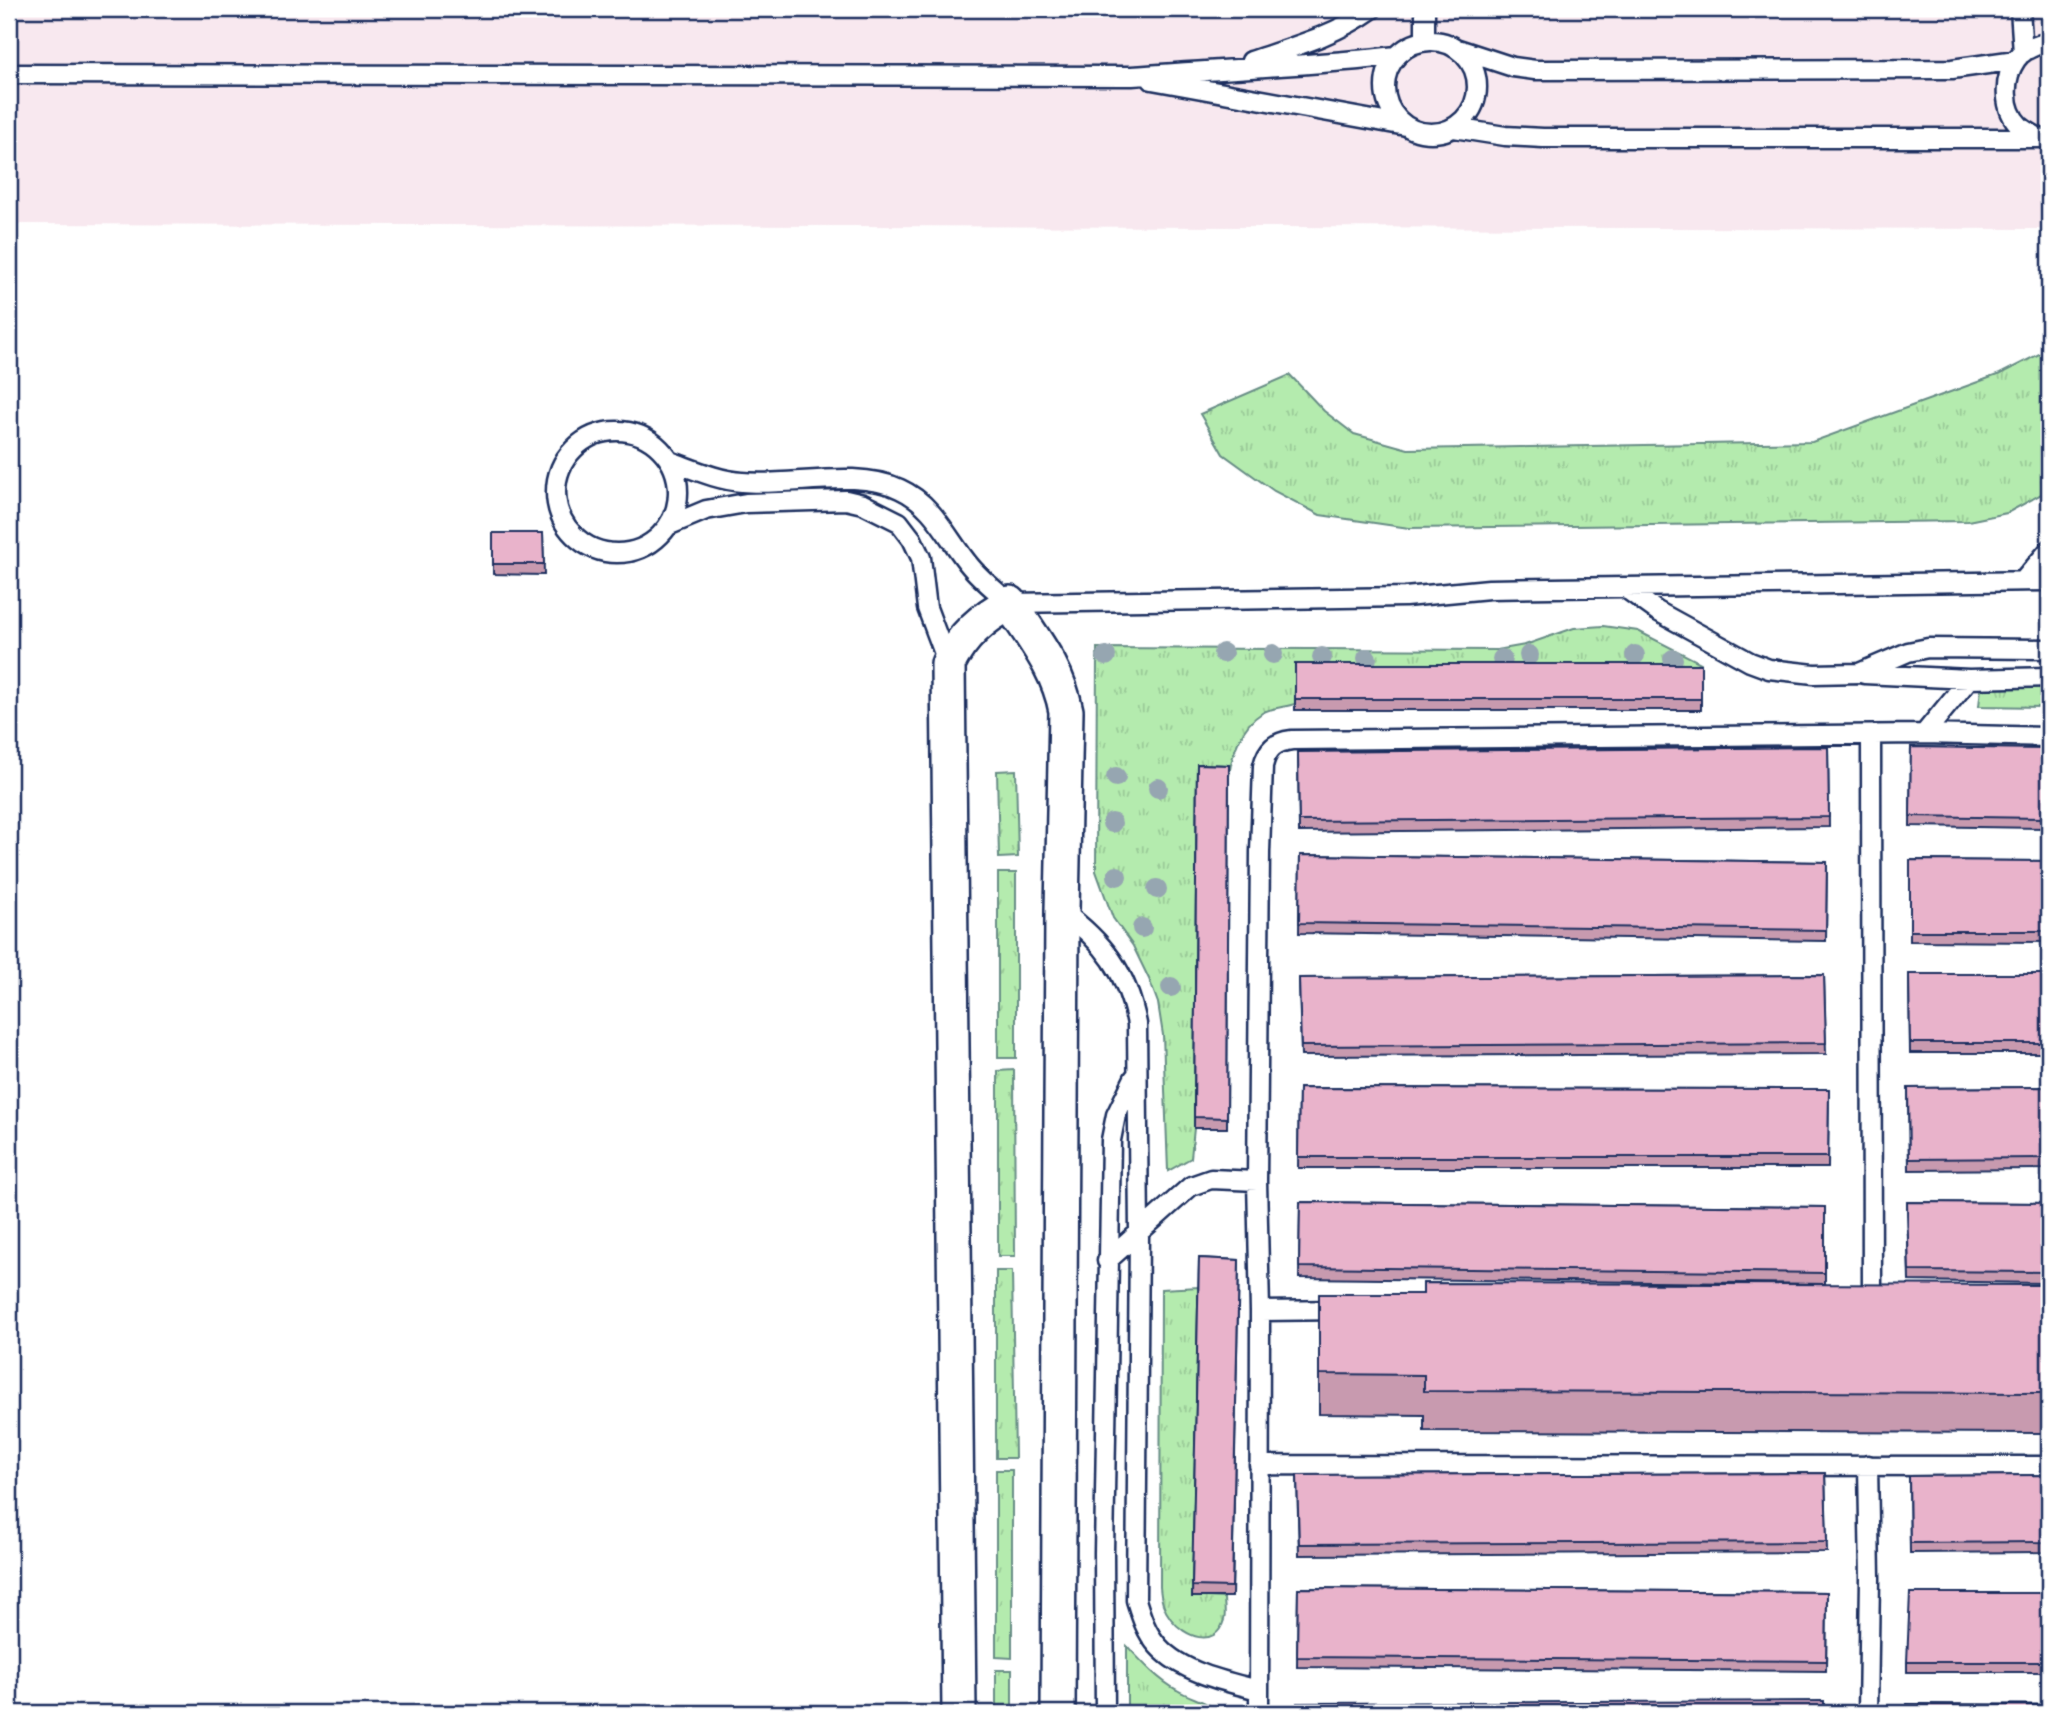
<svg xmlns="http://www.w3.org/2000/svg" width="2058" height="1722" font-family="Mali,sans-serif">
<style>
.built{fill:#f8e8ef}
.grass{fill:url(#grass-tufts);stroke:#688d86;stroke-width:2}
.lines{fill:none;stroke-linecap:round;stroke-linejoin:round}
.lane-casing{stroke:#1b2f5e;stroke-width:23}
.street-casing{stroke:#1b2f5e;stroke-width:38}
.lane{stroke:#fff;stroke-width:18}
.street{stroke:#fff;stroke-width:33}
.tree{fill:#96a6b1}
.wall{fill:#c89aaf;stroke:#1b2f5e;stroke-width:2}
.building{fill:#e9b3cb;stroke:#1b2f5e;stroke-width:2}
</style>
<defs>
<pattern id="grass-tufts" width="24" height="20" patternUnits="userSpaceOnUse" patternTransform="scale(1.75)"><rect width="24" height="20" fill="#b4ebae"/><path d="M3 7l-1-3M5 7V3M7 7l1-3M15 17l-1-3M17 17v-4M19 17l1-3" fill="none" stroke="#9aca98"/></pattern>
</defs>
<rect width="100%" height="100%" fill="#fff"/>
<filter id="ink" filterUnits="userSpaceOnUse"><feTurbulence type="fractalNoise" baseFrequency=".0143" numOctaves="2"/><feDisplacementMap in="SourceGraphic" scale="14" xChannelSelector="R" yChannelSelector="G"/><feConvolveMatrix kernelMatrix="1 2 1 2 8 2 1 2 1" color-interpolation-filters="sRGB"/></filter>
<g filter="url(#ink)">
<path class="built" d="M 9,9 L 2049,9 L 2049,229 L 9,224 Z"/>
<path class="grass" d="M 2049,349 L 2049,490 L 2007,513 L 1968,521 L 1409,528 L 1320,515 L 1274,491 L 1223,454 L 1200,414 L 1290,375 L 1324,411 L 1354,434 L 1408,449 L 1812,442 L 2000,374 Z
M 1603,626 L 1638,631 L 1701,663 L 1701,675 L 1295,675 L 1295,704 C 1285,707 1270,708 1262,713 C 1241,726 1232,753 1229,776 L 1197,775 L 1194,1128 L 1191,1158 L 1168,1171 L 1163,1035 L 1158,1003 L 1149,979 L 1133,946 L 1113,918 L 1096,871 L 1097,648 L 1497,650 L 1525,645 L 1574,628 Z
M 2049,687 L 2049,707 L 1979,706 L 1981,688 Z
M 1016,770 L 1018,857 L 999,858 L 997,771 Z
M 998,873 L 1016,873 L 1016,1058 L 998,1058 Z
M 1014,1070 L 1015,1256 L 998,1256 L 998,1071 Z
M 996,1271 L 1012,1271 L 1015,1458 L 996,1458 Z
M 1199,1287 L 1192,1596 L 1224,1598 C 1224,1605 1226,1614 1224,1620 C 1215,1650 1184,1636 1171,1619 C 1163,1609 1161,1599 1160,1587 L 1161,1289 Z
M 996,1470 L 1012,1470 L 1012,1658 L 996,1657 Z
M 1127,1646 C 1142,1662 1157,1679 1177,1690 C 1192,1699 1208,1701 1221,1713 L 1127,1713 Z
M 996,1670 L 1012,1670 L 1012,1713 L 996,1713 Z"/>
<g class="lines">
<defs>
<path id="lane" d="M 2020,9 L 2023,53
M 1425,41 L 1425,9
M1385 87a46 46 0 1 1 92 0a46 46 0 1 1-92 0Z
M 1455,48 L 1513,67 L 1535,70 L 1952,69 L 2016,60
M 1251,61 C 1293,47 1336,35 1372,9
M 9,74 L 1132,76 C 1220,69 1309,66 1397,56
M 1152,80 L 1406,126
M 1454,128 L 1505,136 L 1543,138 L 2040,138
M 2039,138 C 2033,134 2025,131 2020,126 C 2003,110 2003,79 2016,60 C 2023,49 2037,45 2049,42
M556 492a61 61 0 1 1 122 0a61 61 0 1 1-122 0Z
M 670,461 C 693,469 717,480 742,482 C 790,487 855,468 900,489 C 935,505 948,540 971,567 C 982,580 997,592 1010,603 L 1405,597 L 1489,589 L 2049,581
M 670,525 L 706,510 L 746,503 L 846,500 L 863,504 L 899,522 L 912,539 L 921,558 L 927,608 L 948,664
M 2023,581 L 2049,550
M 1625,588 L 1657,611 L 1750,662 L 1769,669 L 1814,674 L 1859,673 L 1908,652 L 1928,648 L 2049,649
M 1864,674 L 1969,679 L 2049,677
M 1924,734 L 1969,679
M 1871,735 L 1872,1306
M 1062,911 C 1104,942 1127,972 1137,1024 L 1139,1233 L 1136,1600 C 1141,1616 1146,1633 1158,1646 C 1181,1672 1226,1682 1259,1690
M 1107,1261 L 1191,1186 L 1211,1179 L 1257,1181
M 1260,1311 L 1344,1310
M 1259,1465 L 2049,1466
M 1868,1465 L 1870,1578 L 1868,1713
M 1105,1713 L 1104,1553 L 1111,1140 L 1116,1115 L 1134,1078
M 1259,1713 L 1260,1311 L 1257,1181 L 1260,852 L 1263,766 C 1267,749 1275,742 1292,740 L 1924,734 L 2049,737"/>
<path id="street" d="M 959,1713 L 948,664 C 962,636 982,618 1010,603 C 1033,639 1058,668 1066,711 L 1062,911 L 1058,1713"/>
</defs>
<use href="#lane" class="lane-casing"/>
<use href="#street" class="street-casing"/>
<use href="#lane" class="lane"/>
<use href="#street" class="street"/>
</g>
<g class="tree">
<circle cx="1223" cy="653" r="10"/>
<circle cx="1273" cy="654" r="10"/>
<circle cx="1529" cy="655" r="10"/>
<circle cx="1635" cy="655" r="10"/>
<circle cx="1106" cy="656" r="10"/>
<circle cx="1322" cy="657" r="10"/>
<circle cx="1367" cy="658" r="10"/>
<circle cx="1502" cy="659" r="10"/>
<circle cx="1673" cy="659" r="10"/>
<circle cx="1116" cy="777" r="10"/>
<circle cx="1158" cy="788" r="10"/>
<circle cx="1112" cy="823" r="10"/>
<circle cx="1117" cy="876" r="10"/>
<circle cx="1157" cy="889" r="10"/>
<circle cx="1142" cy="928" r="10"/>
<circle cx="1171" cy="987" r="10"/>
</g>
<path class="wall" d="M 493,533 L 543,533 L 544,575 L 493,574 Z
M 1295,664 L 1701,664 L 1701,710 L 1295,710 Z
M 1828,747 L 1829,827 L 1299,832 L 1298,752 Z
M 1911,747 L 2049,749 L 2049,828 L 1910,826 Z
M 1197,764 L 1229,765 L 1227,1128 L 1194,1128 Z
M 1300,855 L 1827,862 L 1826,941 L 1299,933 Z
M 1910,860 L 2049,861 L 2049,942 L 1910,941 Z
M 1909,974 L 2049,974 L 2049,1053 L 1910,1053 Z
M 1824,975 L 1826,1054 L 1301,1056 L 1299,978 Z
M 2049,1087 L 2049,1169 L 1909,1170 L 1908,1088 Z
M 1299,1088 L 1829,1089 L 1828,1168 L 1298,1168 Z
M 1300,1202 L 1825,1207 L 1825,1284 L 1299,1278 Z
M 1907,1202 L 2049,1203 L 2049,1283 L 1909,1281 Z
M 1199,1258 L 1239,1260 L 1232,1597 L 1192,1597 Z
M 2049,1285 L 2049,1433 L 1424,1431 L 1424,1415 L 1319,1414 L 1319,1294 L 1423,1294 Z
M 1825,1473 L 1827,1552 L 1299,1555 L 1297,1475 Z
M 2049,1475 L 2049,1552 L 1910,1553 L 1909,1476 Z
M 1298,1588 L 1827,1592 L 1826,1671 L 1297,1667 Z
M 2049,1593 L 2049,1672 L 1907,1672 L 1907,1662 Z"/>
<path class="building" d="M 493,533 L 543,533 L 544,564 L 493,564 Z
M 1295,664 L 1701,664 L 1701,699 L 1295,699 Z
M 1828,747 L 1829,817 L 1299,821 L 1298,752 Z
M 1911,747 L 2049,749 L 2049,818 L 1910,816 Z
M 1197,764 L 1229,765 L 1227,1118 L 1194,1117 Z
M 1300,855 L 1827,862 L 1826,930 L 1299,923 Z
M 1910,860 L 2049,861 L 2049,931 L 1910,931 Z
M 1909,974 L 2049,974 L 2049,1043 L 1910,1043 Z
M 1824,975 L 1826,1043 L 1301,1046 L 1299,978 Z
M 2049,1087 L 2049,1158 L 1909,1159 L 1908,1088 Z
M 1299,1088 L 1829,1089 L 1828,1157 L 1298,1157 Z
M 1300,1202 L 1825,1207 L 1825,1273 L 1299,1267 Z
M 1907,1202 L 2049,1203 L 2049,1272 L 1909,1271 Z
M 1199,1258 L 1239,1260 L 1232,1587 L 1192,1586 Z
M 1423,1283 L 2049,1285 L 2049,1393 L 1424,1391 L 1424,1375 L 1319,1374 L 1319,1294 L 1423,1294 Z
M 1825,1473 L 1827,1542 L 1299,1544 L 1297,1475 Z
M 2049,1475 L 2049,1542 L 1910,1543 L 1909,1476 Z
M 1298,1588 L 1827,1592 L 1826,1661 L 1297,1657 Z
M 1910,1593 L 2049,1593 L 2049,1662 L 1907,1662 Z
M 1824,1701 L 1824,1713 L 1297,1713 L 1297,1703 Z
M 1907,1704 L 2049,1705 L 2049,1713 L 1907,1713 Z"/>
</g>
<rect width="2058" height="1722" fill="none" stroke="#fff" stroke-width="35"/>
<rect x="18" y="18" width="2023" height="1687" fill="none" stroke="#1b2f5e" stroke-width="2.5" filter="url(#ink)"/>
</svg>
